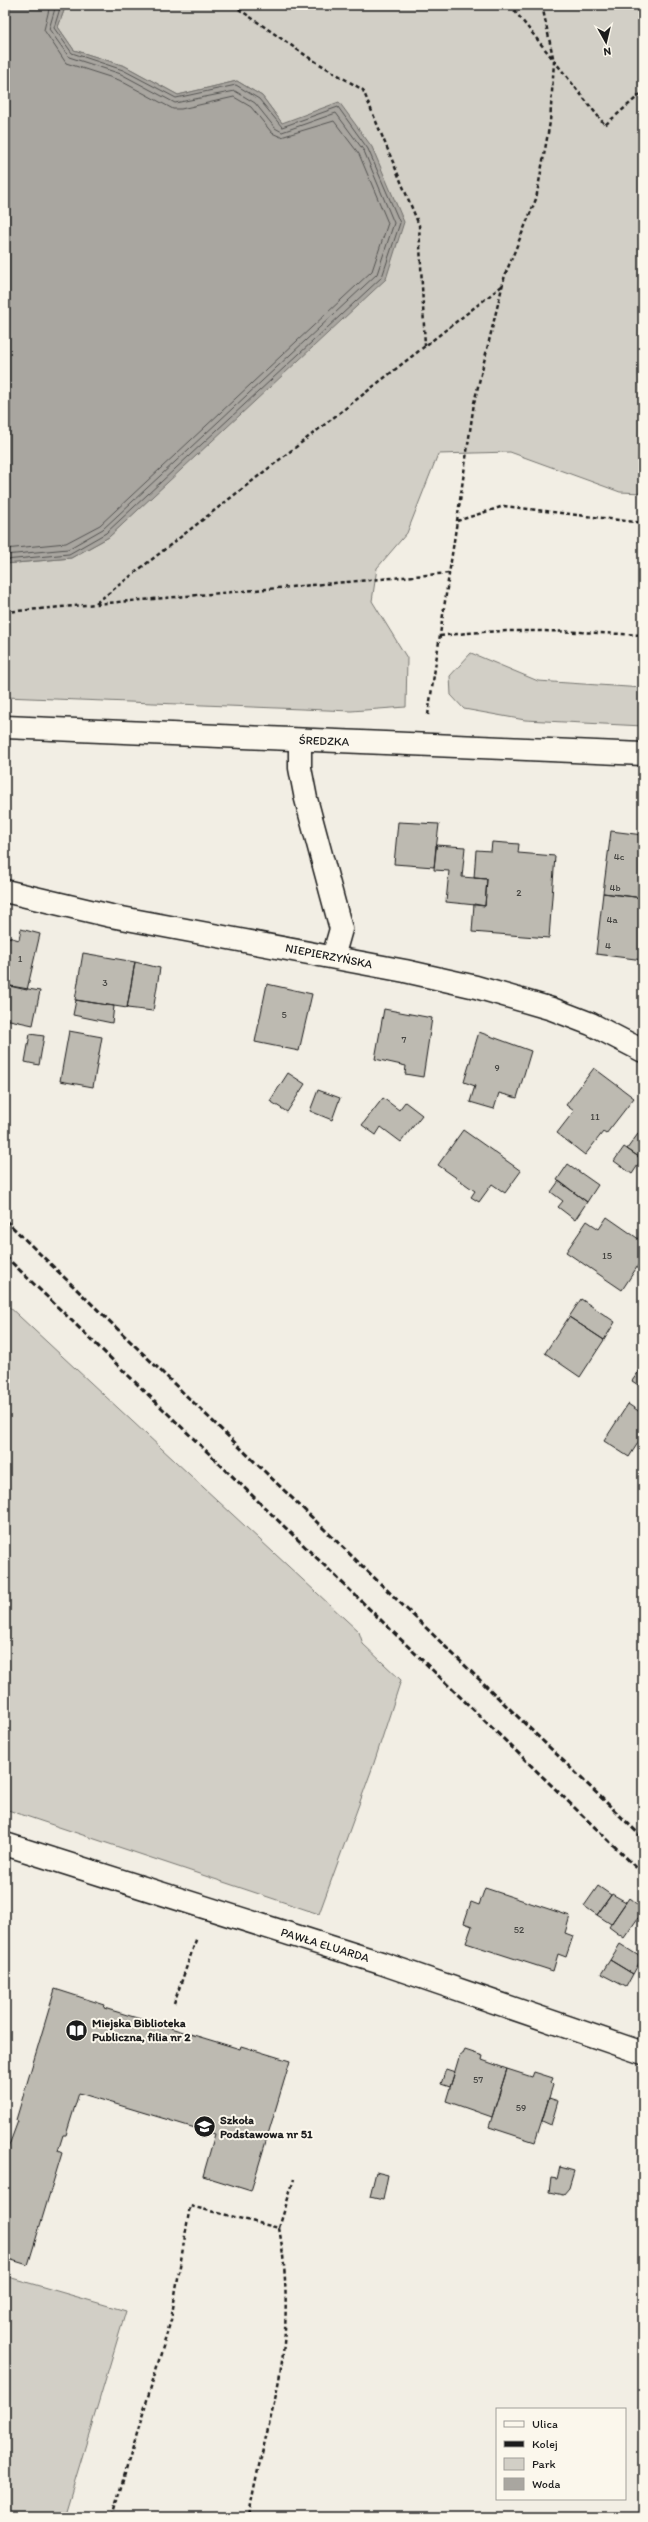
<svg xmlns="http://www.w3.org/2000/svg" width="648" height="2522" font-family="Itim,sans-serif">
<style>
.green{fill:#d2cfc6;stroke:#777671}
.water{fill:#a9a6a0;stroke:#716f6b}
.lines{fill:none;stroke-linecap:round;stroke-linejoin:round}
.shore{stroke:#545351;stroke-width:1}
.building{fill:#bdbab1;stroke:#1c1c1c}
.street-casing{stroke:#1c1c1c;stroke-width:25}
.secondary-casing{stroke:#1c1c1c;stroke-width:25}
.path{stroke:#1c1c1c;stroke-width:2.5;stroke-dasharray:4 3;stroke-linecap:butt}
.street{stroke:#fbf7ec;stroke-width:22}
.secondary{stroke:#fbf7ec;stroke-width:22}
.rail{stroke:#1c1c1c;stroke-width:3;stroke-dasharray:6 3;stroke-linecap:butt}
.labels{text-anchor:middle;stroke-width:4;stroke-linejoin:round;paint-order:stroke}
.number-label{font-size:10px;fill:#444441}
.street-label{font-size:12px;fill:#1c1c1c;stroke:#fbf7ec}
.poi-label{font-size:12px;font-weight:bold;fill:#1c1c1c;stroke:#fbf7ec;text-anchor:start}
</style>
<rect width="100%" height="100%" fill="#f2eee4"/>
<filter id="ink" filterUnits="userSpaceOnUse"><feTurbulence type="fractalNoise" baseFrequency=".025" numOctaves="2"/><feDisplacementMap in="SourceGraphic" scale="8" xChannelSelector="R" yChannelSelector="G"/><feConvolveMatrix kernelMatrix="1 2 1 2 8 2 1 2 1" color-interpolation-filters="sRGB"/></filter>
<g filter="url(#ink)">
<path class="green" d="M 66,5 L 643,5 L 643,493 L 620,492 L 510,452 L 438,454 L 407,533 L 377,568 L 372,601 L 407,658 L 406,707 L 351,711 L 5,697 L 5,564 L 71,558 L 109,537 L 171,478 L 282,123 L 262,96 L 237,81 L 178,95 L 125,66 L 74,50 L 58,27 Z
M 471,653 L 538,681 L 643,688 L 643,726 L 525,720 L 464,709 L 451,695 L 450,676 Z
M 5,1303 L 359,1632 L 363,1644 L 401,1680 L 373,1766 L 319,1914 L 5,1809 Z
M 5,2276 L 126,2311 L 64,2517 L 5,2517 Z"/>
<path class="water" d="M 5,5 L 66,5 L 58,27 L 74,50 L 125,66 L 178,95 L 237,81 L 262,96 L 282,123 L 339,102 L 372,147 L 404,222 L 386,279 L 109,537 L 71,558 L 5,564 Z"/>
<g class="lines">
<path class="shore" d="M 5,549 L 66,543 L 100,525 L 372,271 L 388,223 L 359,154 L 334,121 L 281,137 L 272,133 L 251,107 L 234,97 L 181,109 L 173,109 L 119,80 L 66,63 L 44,30 L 50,5
M 5,555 L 68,549 L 103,529 L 377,274 L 394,223 L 364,151 L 336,113 L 282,132 L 275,128 L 255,103 L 235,91 L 175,103 L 121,74 L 69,57 L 49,29 L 56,5
M 5,560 L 69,554 L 106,533 L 382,277 L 400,223 L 368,149 L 338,107 L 282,127 L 259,99 L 236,85 L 176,98 L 123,70 L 72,53 L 54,28 L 61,5"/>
</g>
<path class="building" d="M 398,822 L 439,824 L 434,867 L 394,864 Z
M 611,831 L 643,835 L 643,898 L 603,893 Z
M 492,842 L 519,844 L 518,853 L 555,856 L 549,938 L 472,932 L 474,904 L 485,906 L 487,879 L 474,878 L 476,850 L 491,851 Z
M 436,845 L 465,847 L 462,877 L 487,879 L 485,906 L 446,902 L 449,871 L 434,870 Z
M 603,893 L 643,898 L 643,960 L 596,954 Z
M 21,929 L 40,934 L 27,990 L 5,985 L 5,936 L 19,940 Z
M 83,953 L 135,962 L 127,1008 L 75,1000 Z
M 135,962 L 160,968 L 153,1011 L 127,1008 Z
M 267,984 L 312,994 L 299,1051 L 255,1042 Z
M 5,985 L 40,991 L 33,1025 L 5,1019 Z
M 76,1000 L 114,1006 L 112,1023 L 73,1015 Z
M 384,1009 L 432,1018 L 423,1077 L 405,1074 L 406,1066 L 375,1059 Z
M 69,1031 L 102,1037 L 93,1087 L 60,1081 Z
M 479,1032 L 531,1051 L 517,1098 L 499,1093 L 494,1109 L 470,1102 L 475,1086 L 464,1082 Z
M 30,1034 L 44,1036 L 39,1065 L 25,1062 Z
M 594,1068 L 634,1098 L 606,1134 L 603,1132 L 585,1155 L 557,1133 L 574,1111 L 566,1105 Z
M 288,1073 L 305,1084 L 287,1112 L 270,1101 Z
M 318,1090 L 340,1098 L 332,1120 L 310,1111 Z
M 383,1098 L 399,1110 L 405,1102 L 422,1115 L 401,1142 L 381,1127 L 376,1135 L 362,1125 Z
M 643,1127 L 643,1158 L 642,1159 L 627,1149 Z
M 463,1130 L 521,1171 L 505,1193 L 492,1184 L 479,1202 L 471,1197 L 475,1191 L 438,1165 Z
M 624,1147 L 642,1159 L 632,1174 L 614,1161 Z
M 568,1164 L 598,1185 L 587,1202 L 557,1180 Z
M 559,1181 L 587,1202 L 575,1220 L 558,1207 L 563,1201 L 551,1192 Z
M 607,1217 L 643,1242 L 643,1258 L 622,1290 L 566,1252 L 587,1221 L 599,1229 Z
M 581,1299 L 615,1322 L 604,1340 L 569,1317 Z
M 569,1317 L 604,1340 L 580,1377 L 545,1353 Z
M 642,1367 L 643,1367 L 643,1388 L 632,1381 Z
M 628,1404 L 643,1414 L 643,1435 L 629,1457 L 604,1441 Z
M 598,1886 L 611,1895 L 597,1915 L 584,1906 Z
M 485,1888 L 570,1916 L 565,1933 L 573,1936 L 566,1957 L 558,1954 L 553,1971 L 466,1943 L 472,1926 L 464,1923 L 471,1902 L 479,1905 Z
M 612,1894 L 626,1902 L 611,1924 L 597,1915 Z
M 629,1898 L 643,1909 L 643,1921 L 638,1918 L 624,1938 L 609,1927 Z
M 620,1944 L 642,1958 L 633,1974 L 610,1960 Z
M 610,1960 L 633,1974 L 626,1987 L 601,1974 Z
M 55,1989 L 105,2005 L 104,2008 L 240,2049 L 241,2046 L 290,2061 L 251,2191 L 203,2176 L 215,2134 L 79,2093 L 66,2135 L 63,2135 L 58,2151 L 62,2153 L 28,2265 L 5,2258 L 5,2156 L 18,2121 L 16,2120 Z
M 465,2050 L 483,2056 L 482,2060 L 507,2069 L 492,2117 L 446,2101 L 460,2054 L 463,2054 Z
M 446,2069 L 455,2072 L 450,2087 L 441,2084 Z
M 507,2069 L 532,2077 L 534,2072 L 553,2078 L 551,2083 L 553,2085 L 535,2142 L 489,2127 Z
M 549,2098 L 558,2101 L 551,2125 L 542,2121 Z
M 560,2167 L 574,2171 L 569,2188 L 563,2195 L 549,2192 L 551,2178 L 557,2179 Z
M 376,2172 L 388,2175 L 383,2200 L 370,2197 Z"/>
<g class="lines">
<defs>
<path id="street" d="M 300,740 L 300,768 L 306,799 L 341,929 L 333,957
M 5,891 L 111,916 L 405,971 L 476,987 L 552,1009 L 591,1024 L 643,1051
M 5,1844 L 381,1963 L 643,2053"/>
<path id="secondary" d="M 5,727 L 643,754"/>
</defs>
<use href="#street" class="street-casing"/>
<use href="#secondary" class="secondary-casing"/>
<path class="path" d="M 233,5 L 308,57 L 363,90 L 419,225 L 425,346
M 510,5 L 605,125 L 643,92
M 457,521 L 474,403 L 505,275 L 536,199 L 550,122 L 554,62 L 542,5
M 96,603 L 502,286
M 5,612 L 449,573
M 440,636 C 507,627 575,632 643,635
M 428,715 L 457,521 L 504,506 L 643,523
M 174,2003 L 197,1937
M 279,2228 L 294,2179
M 112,2517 L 171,2320 L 190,2206 L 279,2228 C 287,2272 288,2323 281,2368 C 273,2418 256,2467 249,2517"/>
<use href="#street" class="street"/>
<use href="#secondary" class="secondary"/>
<path class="rail" d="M 5,1220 L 643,1838
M 5,1256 L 643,1874"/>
</g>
</g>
<defs>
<symbol id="library-disc" viewBox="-11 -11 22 22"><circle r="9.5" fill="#1c1c1c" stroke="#fbf7ec"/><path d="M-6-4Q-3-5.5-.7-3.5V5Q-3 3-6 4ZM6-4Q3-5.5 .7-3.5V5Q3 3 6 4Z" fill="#fff"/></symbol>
<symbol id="school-disc" viewBox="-11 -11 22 22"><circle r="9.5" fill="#1c1c1c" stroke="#fbf7ec"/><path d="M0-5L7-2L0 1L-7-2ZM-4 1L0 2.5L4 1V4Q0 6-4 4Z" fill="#fff"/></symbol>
</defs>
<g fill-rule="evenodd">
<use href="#library-disc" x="64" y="2018" width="25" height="25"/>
<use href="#school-disc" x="192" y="2114" width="25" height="25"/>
</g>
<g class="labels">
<g class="number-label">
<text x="619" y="860">4c</text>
<text x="615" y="891">4b</text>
<text x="519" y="896">2</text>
<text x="612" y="923">4a</text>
<text x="608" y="949">4</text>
<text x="20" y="962">1</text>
<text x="105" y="986">3</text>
<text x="284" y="1018">5</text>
<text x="404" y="1043">7</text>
<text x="497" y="1071">9</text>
<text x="595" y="1120">11</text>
<text x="607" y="1259">15</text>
<text x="519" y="1933">52</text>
<text x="478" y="2083">57</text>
<text x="521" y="2111">59</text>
</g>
<g class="street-label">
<text transform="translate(324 741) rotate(2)" y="4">ŚREDZKA</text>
<text transform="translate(329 956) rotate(11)" y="4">NIEPIERZYŃSKA</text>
<text transform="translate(325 1945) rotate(17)" y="4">PAWŁA ELUARDA</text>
</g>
<g class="poi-label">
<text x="92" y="2027">Miejska Biblioteka<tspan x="92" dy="14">Publiczna, filia nr 2</tspan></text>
<text x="220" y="2124">Szkoła<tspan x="220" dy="14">Podstawowa nr 51</tspan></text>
</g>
</g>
<rect width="648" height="2522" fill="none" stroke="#fbf7ec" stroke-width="20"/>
<rect x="10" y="10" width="628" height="2502" fill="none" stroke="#1c1c1c" stroke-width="1.5" filter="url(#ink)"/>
<rect x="496" y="2408" width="130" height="92" fill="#fbf7ec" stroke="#a29f99"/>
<rect x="504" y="2421" width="20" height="6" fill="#fbf7ec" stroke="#a29f99"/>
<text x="532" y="2428" font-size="12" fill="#1c1c1c">Ulica</text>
<rect x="504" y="2441" width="20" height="6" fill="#1c1c1c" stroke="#a29f99"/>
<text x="532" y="2448" font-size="12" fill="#1c1c1c">Kolej</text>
<rect x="504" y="2458" width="20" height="12" fill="#d2cfc6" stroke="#a29f99"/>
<text x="532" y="2468" font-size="12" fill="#1c1c1c">Park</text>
<rect x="504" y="2478" width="20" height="12" fill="#a9a6a0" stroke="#a29f99"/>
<text x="532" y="2488" font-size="12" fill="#1c1c1c">Woda</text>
<g transform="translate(606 42) rotate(172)" stroke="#fbf7ec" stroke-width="3" paint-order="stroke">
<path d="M0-3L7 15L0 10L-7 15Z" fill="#1c1c1c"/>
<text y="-6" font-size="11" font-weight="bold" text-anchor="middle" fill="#1c1c1c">N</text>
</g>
</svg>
